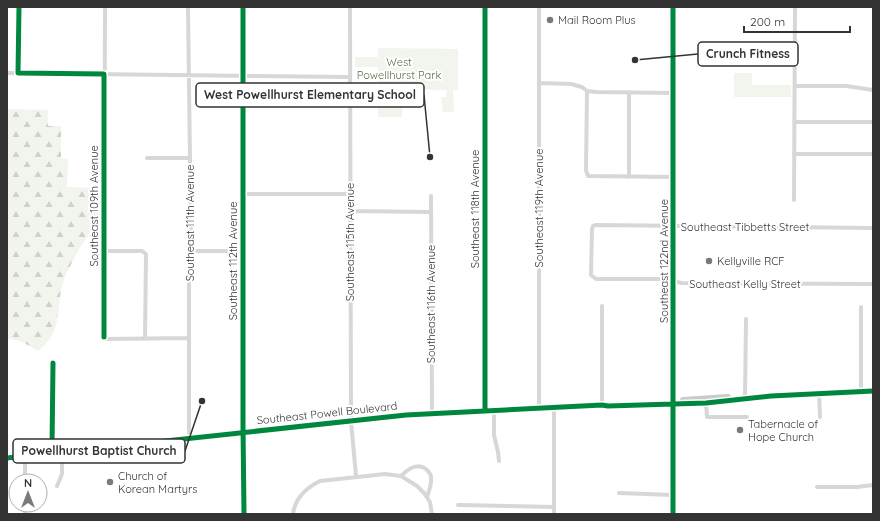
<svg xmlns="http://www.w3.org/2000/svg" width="880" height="521" font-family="Quicksand,sans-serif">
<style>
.green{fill:#f1f5ed}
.forest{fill:url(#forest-firs)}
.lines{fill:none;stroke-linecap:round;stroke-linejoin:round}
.minor{stroke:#d7d7d7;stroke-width:4}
.tertiary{stroke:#d7d7d7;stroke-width:5}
.secondary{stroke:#d0d0d0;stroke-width:5.5}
.primary{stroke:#cacaca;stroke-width:6}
.cycleway-casing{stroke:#fff;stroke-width:8}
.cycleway{stroke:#00873e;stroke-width:5}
.poi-dot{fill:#7a7a7a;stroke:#fff;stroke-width:1.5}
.labels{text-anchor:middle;stroke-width:4;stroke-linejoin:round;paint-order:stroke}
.poi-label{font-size:11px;fill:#333;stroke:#fff;text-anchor:start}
.park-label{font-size:11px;fill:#56703f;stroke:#fff}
.street-label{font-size:11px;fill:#333;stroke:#fff}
.leader{fill:none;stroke:#333;stroke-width:1.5}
.callout-dot{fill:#333;stroke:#fff;stroke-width:1.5}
.callout{fill:#fff;stroke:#333;stroke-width:1.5}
.callout-label{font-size:12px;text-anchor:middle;font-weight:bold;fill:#333}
</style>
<defs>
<pattern id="forest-firs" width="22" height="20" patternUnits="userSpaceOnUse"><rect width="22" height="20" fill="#f1f5ed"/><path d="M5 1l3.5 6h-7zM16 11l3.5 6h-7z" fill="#cfd2cc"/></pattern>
</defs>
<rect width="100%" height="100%" fill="#fff"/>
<path class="green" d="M 378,48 L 458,49 L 458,90 L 453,90 L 454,112 L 443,112 L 441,97 L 446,97 L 447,90 L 403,89 L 402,117 L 378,117 L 378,67 L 355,67 L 355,57 L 378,57 Z
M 734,73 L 752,73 L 752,85 L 791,85 L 791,97 L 734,97 Z"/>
<path class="forest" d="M 7,109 L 48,110 L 48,126 L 61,126 L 61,158 L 68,159 L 67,187 L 100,188 L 99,222 C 86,235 67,268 62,286 C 58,302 60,323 51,337 C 48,342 42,347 38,351 C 28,345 19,339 7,339 Z"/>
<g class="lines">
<path class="minor" d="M 105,7 L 104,337 L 106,339 L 189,338
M 188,7 L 191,238 L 189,255 L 189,438
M 350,7 L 351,421 L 356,476
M 485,7 L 485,410
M 539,7 L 539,408
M 742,52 L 795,52
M 7,73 L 350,77
M 18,73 L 19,7
M 539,83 L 571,84 L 582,87 L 587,91 L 596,92 L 674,93
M 795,86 L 846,86 L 873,90
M 587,91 L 586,170 L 588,176 L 674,177
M 629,92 L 629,177
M 794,122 L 873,122
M 794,154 L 873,154
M 147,158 L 190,158
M 243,194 L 350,194
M 431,196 L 432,413
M 794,200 L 795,7
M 350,211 L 431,212
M 873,228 L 596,225 L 593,226 L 592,229 L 591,275 L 596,279 L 667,279 L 681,283 L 873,284
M 103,251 L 142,251 L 146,254 L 145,339
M 190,251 L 243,251
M 53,363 L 52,448 L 53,453
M 861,391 L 861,307
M 819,393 L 820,417
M 745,398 L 746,319
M 706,403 L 707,417 L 747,417
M 602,405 L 602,306
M 494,410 L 494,435 L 498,452 L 499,461
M 25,464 L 25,481
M 401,476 C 408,469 417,462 426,469 C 429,472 431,474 431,477 C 432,484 429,491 427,497
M 57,486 L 62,474 L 62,452
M 817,487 L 857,487 L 873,485
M 619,493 L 673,495
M 25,505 L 25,514
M 458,505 L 554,507
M 293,514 C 295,498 306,488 320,481 L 385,474 L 401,476 L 417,486 L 424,493 L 430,502 L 432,514
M 554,514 L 554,408"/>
<path class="tertiary" d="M 243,432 L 244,514"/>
<path class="secondary" d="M 243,432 L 243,7
M 673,514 L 674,404"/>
<path class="primary" d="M 673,7 L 674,404
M 683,400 L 728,397
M 7,458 L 406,415 L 602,405 L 608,406 L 706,403 L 771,396 L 873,391"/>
<defs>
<path id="cycleway" d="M 19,7 L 18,73 L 104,74 L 104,337
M 243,7 L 243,426 L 244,514
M 485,7 L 485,410
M 53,363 L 52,448 L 53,453
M 7,458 L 406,415 L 602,405 L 608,406 L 706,403 L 771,396 L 873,391
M 673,514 L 673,7"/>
</defs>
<use href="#cycleway" class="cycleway-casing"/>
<use href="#cycleway" class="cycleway"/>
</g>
<g class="poi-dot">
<circle cx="550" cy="20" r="4"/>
<circle cx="709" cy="261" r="4"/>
<circle cx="740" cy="430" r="4"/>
<circle cx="110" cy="482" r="4"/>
</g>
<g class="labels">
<g class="poi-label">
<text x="558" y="24">Mail Room Plus</text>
<text x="717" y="265">Kellyville RCF</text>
<text x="748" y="428">Tabernacle of<tspan x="748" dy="13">Hope Church</tspan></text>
<text x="118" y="480">Church of<tspan x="118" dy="13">Korean Martyrs</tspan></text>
</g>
<g class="park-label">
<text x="399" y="66">West<tspan x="399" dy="13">Powellhurst Park</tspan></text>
</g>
<g class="street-label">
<text transform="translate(94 206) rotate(-90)" y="4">Southeast 109th Avenue</text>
<text transform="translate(539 208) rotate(-90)" y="4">Southeast 119th Avenue</text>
<text transform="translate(475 209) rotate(-90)" y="4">Southeast 118th Avenue</text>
<text transform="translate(190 223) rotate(-90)" y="4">Southeast 111th Avenue</text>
<text x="745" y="231">Southeast Tibbetts Street</text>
<text transform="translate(350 242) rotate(-90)" y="4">Southeast 115th Avenue</text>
<text transform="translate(233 261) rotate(-90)" y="4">Southeast 112th Avenue</text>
<text transform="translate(664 261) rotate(-90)" y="4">Southeast 122nd Avenue</text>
<text x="745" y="288">Southeast Kelly Street</text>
<text transform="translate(431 304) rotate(-90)" y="4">Southeast 116th Avenue</text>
<text transform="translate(327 413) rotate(-6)" y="4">Southeast Powell Boulevard</text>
</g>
</g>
<path class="leader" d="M635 60L698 54M430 157L424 95M202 401L185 451"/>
<g class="callout-dot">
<circle cx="635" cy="60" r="4"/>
<circle cx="430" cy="157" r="4"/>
<circle cx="202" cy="401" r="4"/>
</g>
<g class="callout">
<rect x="698" y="42" width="100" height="24" rx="4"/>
<rect x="196" y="83" width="228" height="24" rx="4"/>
<rect x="13" y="439" width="172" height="24" rx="4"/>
</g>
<g class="callout-label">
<text x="748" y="58">Crunch Fitness</text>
<text x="310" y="99">West Powellhurst Elementary School</text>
<text x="99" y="455">Powellhurst Baptist Church</text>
</g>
<rect width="880" height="521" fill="none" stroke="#333333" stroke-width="16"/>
<g transform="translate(28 493)"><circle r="19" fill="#ffffff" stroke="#adadad"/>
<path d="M0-3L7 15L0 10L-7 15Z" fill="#7a7a7a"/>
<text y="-6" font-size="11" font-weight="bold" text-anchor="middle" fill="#333333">N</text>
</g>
<path d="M744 26v6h106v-6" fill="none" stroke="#333333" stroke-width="2"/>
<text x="750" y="26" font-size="12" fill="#333333" stroke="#ffffff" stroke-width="3" paint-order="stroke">200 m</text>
</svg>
